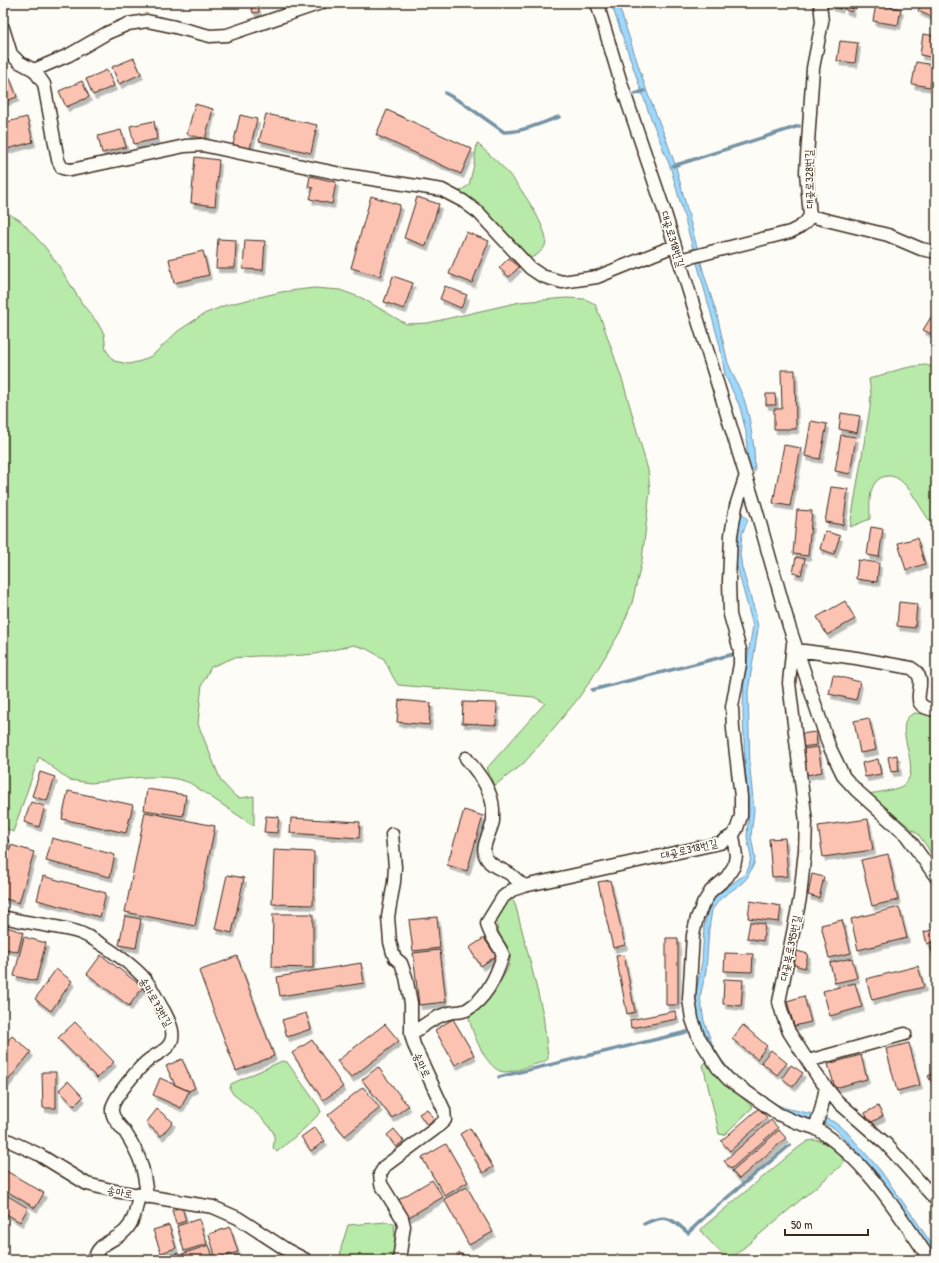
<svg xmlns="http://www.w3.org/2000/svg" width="939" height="1263" font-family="'Patrick Hand','Poor Story',sans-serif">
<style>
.green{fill:#b8eaaa;stroke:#7a8a64}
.water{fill:#9dd9fe;stroke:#7693a4}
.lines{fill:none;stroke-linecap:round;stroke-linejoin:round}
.stream{stroke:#7693a4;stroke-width:3.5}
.building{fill:#fcc3b3;stroke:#3b2a1e;filter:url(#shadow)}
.minor-casing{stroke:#3b2a1e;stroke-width:15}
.minor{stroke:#fdfcf7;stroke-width:12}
.labels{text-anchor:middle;stroke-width:3.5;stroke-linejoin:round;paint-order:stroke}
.street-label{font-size:11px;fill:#3b2a1e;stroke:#fdfcf7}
</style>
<defs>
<filter id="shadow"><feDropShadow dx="2.5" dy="4.5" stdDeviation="0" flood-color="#0004"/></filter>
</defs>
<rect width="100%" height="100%" fill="#fdfcf7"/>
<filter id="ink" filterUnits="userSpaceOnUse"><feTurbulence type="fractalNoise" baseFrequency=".025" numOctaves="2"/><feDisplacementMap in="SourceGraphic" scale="8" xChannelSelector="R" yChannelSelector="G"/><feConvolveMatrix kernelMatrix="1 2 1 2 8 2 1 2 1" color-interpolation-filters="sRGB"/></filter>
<g filter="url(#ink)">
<path class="green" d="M 477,143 C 487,153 499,162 508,173 C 519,185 546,225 546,241 C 546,249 537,256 530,258 L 525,255 L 482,209 L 460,191 L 469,185 L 474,165 Z
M 3,210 L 21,221 L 45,247 L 59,266 L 83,305 L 97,322 L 104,334 L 106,350 L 114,361 L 129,364 L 141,361 L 153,355 L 178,331 L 204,314 L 226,305 L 281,292 L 314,288 L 340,290 L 362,298 L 406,324 L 428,323 L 520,302 L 566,298 L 585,299 L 595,304 L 603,324 L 623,382 L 648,470 L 650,491 L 642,560 L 632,603 L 620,632 L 591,680 L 577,700 L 543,741 L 523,764 L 494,786 L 487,768 L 545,703 L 534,697 L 398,685 L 393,677 L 384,659 L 367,649 L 354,645 L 315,654 L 291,656 L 257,656 L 233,658 L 211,667 L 202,684 L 198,724 L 221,781 L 235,796 L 240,798 L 254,796 L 254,826 L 190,783 C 160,771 122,780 91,783 L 69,780 L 39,757 L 13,832 L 3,827 Z
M 926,365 L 936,368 L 936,527 C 921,517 907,468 883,477 C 867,483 870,505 870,519 L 850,527 L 870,408 L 871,394 L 869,379 C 888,373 906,366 926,365 Z
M 915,713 L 936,715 L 936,866 L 928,848 L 918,834 L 868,794 C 879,792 892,791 902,786 C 923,773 898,737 906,720 C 908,716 911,715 915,713 Z
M 511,898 L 513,900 L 516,907 L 531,965 L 543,1014 L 548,1056 L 548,1059 L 543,1062 C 531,1065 517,1072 504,1072 C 487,1071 471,1031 469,1017 C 479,1002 512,976 510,956 C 509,938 490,936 500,913 C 502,908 505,901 511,898 Z
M 282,1061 L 287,1062 L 319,1107 L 321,1112 L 305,1128 L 277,1152 L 273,1148 C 274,1143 275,1137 273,1132 C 266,1119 245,1104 233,1094 L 230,1089 L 231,1084 Z
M 706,1062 L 710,1063 L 731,1088 L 753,1107 L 724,1135 L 719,1134 L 717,1124 L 703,1065 Z
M 815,1140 C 826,1142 838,1150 843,1160 L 843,1164 L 733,1257 L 729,1259 L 726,1258 L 703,1234 L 701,1230 L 703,1227 L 799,1147 L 808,1141 Z
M 386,1222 L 394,1223 L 395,1238 L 393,1260 L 340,1260 L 341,1248 L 348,1225 Z"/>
<path class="water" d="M 611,3 L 618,3 L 647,92 L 666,139 L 676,167 L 704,274 L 717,315 L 728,363 L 744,399 L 749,417 L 754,448 L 755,472 L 748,464 L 746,432 L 740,407 L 725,375 L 720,346 L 671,169 L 649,113 Z
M 742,514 L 743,514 L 748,520 L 742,534 L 740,554 L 742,568 L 756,615 L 758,629 L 748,692 L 750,769 L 754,810 L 751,836 L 755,858 L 754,864 L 747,878 L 741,884 L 721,898 L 712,910 L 709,929 L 706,971 L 700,997 L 704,1021 L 713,1046 L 721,1059 L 732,1073 L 742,1081 L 776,1104 L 785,1108 L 817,1115 L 834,1122 L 846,1131 L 880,1170 L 915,1219 L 936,1251 L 936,1260 L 883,1183 L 858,1152 L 834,1128 L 820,1122 L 782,1111 L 730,1078 L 703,1034 L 698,1016 L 696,1002 L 696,993 L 702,962 L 704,927 L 708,909 L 710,903 L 717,895 L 745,874 L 749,867 L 751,857 L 747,836 L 749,810 L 745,767 L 743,712 L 744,678 L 753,626 L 736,563 L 738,531 Z"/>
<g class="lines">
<path class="stream" d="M 445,93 L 463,103 L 504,132 C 522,132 541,123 559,117
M 635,94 L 644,91
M 673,166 L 799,126
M 592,690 L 734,654
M 499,1077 L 687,1032
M 644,1224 C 666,1214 670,1217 688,1233 L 710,1212 L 790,1145"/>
</g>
<path class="building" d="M 250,3 L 257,3 L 259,12 L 253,13 Z
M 832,3 L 842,3 L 840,9 L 831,6 Z
M 846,3 L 853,3 L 851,12 L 844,9 Z
M 922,3 L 931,3 L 936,5 L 936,19 L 918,11 Z
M 876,4 L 901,9 L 898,25 L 873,21 Z
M 923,34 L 936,36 L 936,58 L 920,55 Z
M 840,41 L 858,43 L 855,63 L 837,61 Z
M 134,58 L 141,74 L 119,84 L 112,67 Z
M 916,62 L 934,65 L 930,87 L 912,84 Z
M 107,70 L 114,86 L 93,95 L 86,79 Z
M 9,76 L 17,97 L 3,102 L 3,79 Z
M 82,81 L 89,97 L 66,107 L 59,91 Z
M 195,104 L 213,109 L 205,139 L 187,134 Z
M 387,110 L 472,149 L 461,174 L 376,135 Z
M 266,114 L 317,125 L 311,153 L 259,141 Z
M 240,115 L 257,119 L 250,149 L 233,145 Z
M 27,117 L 33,142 L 3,150 L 3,123 Z
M 154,121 L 157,139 L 134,144 L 130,126 Z
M 121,130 L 126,147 L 102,153 L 98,136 Z
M 195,157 L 219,160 L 215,206 L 191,203 Z
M 310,176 L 336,182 L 332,204 L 310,199 L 313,188 L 308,187 Z
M 371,196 L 400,205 L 380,276 L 351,268 Z
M 417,197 L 439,204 L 426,246 L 404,238 Z
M 466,232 L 489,241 L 472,283 L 449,274 Z
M 218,239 L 236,240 L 235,268 L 216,268 Z
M 245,240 L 265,241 L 263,270 L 243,269 Z
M 203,251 L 209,275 L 174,283 L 169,259 Z
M 509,258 L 519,267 L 509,277 L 499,268 Z
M 393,276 L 413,283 L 404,309 L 384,302 Z
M 445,286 L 467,295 L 461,308 L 440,299 Z
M 931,317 L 936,320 L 936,329 L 933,335 L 923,330 Z
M 781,370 L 795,370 L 796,429 L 774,429 L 774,409 L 782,409 Z
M 766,394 L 775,394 L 776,405 L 766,405 Z
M 841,413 L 860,416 L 857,433 L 839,429 Z
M 811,421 L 827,424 L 820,459 L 805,456 Z
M 841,435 L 856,437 L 850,474 L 835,471 Z
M 784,445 L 801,448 L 790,506 L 773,503 Z
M 831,487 L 848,489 L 843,525 L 825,522 Z
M 797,510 L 812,511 L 808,556 L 793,554 Z
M 871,527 L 883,529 L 879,557 L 867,555 Z
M 825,531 L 840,536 L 834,554 L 820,549 Z
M 917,538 L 925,564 L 906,570 L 898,543 Z
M 796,557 L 805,559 L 801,575 L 793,573 Z
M 858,560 L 879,563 L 877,582 L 856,579 Z
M 845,601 L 855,619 L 827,635 L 817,617 Z
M 899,602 L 917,604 L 915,628 L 897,626 Z
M 833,675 L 860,682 L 856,700 L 829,694 Z
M 399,700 L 431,703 L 429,725 L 397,722 Z
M 463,702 L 497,703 L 496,725 L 462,723 Z
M 869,718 L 876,750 L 860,753 L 854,721 Z
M 816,732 L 817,745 L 802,747 L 800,734 Z
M 818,747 L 822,772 L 807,775 L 803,749 Z
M 897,755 L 899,771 L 891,772 L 888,757 Z
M 878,759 L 881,774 L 865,777 L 862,763 Z
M 40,772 L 55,777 L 47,801 L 32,796 Z
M 147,789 L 186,795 L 183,816 L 144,810 Z
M 68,791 L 133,805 L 126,833 L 62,819 Z
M 31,802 L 45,806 L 39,827 L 24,822 Z
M 464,810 L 483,816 L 467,871 L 447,865 Z
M 145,812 L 215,826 L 195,926 L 125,912 Z
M 266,816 L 279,817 L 277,833 L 264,832 Z
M 291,818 L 360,822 L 359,838 L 290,833 Z
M 868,819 L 873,850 L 823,857 L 818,826 Z
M 3,837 L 9,840 L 3,853 Z
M 52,838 L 115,855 L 110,877 L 46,861 Z
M 785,838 L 788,876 L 772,877 L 769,839 Z
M 11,845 L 34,852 L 19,903 L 3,898 L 3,871 Z
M 274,850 L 314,852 L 313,905 L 272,904 Z
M 888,854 L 898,900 L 872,906 L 861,860 Z
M 812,874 L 824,877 L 819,898 L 808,895 Z
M 227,875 L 244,878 L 232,933 L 215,929 Z
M 43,876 L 106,893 L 100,917 L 37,900 Z
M 610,880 L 625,945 L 613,948 L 598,882 Z
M 750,901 L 781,906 L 779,922 L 748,918 Z
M 899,907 L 907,938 L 858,950 L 851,919 Z
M 273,914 L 313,914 L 313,968 L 272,967 Z
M 125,916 L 141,919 L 136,948 L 119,945 Z
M 437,917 L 440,948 L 413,951 L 409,920 Z
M 842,920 L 851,953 L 829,958 L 821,925 Z
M 750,922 L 765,924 L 763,941 L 747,938 Z
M 3,926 L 23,932 L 18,952 L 3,948 Z
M 936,929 L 936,941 L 927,944 L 924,932 Z
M 24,937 L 46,943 L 36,981 L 14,976 Z
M 484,938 L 496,956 L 481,966 L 469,948 Z
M 666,938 L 678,938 L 678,1005 L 666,1005 Z
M 936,947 L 936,963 L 935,963 L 931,948 Z
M 440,950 L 446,1002 L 419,1005 L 413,953 Z
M 797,951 L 808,954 L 805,968 L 794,965 Z
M 725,953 L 753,954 L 752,972 L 724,971 Z
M 101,955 L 143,987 L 129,1006 L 87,974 Z
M 624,955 L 635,1012 L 627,1014 L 616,956 Z
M 237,956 L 274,1056 L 236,1071 L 199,971 Z
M 852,958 L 857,978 L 835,983 L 830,963 Z
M 361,963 L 364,983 L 280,996 L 277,977 Z
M 918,966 L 924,987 L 872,1000 L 866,979 Z
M 56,969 L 72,981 L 51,1011 L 35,999 Z
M 724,979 L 743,980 L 741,1006 L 723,1004 Z
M 855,983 L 862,1007 L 830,1016 L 823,991 Z
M 804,996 L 811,1022 L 794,1026 L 787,1001 Z
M 675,1011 L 677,1019 L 631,1028 L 630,1020 Z
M 306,1013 L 311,1029 L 287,1037 L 282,1020 Z
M 453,1019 L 474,1055 L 455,1065 L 435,1030 Z
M 75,1022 L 114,1062 L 97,1078 L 58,1038 Z
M 385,1024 L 399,1041 L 351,1078 L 337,1061 Z
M 743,1025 L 767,1046 L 757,1059 L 732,1039 Z
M 12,1036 L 31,1052 L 3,1087 L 3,1046 Z
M 312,1040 L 343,1087 L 323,1100 L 292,1053 Z
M 909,1043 L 920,1085 L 897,1091 L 886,1049 Z
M 771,1050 L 787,1063 L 777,1075 L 761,1062 Z
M 861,1055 L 867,1079 L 835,1088 L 828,1064 Z
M 182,1059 L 195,1088 L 189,1091 L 175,1085 L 166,1066 Z
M 791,1065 L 803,1073 L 793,1087 L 782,1078 Z
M 378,1067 L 408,1106 L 392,1118 L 362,1080 Z
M 42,1072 L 56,1072 L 56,1108 L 43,1108 Z
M 936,1072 L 936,1086 L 934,1087 L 928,1076 Z
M 160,1078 L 189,1091 L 181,1108 L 153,1095 Z
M 68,1081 L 83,1097 L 74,1106 L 59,1090 Z
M 363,1087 L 380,1108 L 345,1136 L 328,1115 Z
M 878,1106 L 883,1116 L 870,1123 L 865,1113 Z
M 759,1108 L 767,1118 L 730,1151 L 721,1141 Z
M 157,1109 L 173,1122 L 161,1136 L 146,1123 Z
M 427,1109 L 434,1119 L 427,1125 L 419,1114 Z
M 771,1120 L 778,1128 L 731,1169 L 724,1161 Z
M 315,1127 L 325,1141 L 311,1151 L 301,1137 Z
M 470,1128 L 493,1167 L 483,1173 L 460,1134 Z
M 394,1129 L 404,1141 L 396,1147 L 387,1135 Z
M 779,1130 L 786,1138 L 739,1179 L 732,1171 Z
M 446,1144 L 468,1182 L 445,1196 L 422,1158 Z
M 3,1169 L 44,1193 L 35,1208 L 3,1189 Z
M 432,1180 L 443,1197 L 409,1217 L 398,1200 Z
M 467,1187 L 493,1232 L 469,1245 L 444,1199 Z
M 3,1193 L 28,1208 L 20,1222 L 3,1212 Z
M 182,1207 L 186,1221 L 176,1224 L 172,1210 Z
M 199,1219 L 207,1244 L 184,1251 L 177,1226 Z
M 169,1225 L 176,1248 L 161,1253 L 153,1230 Z
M 230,1227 L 238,1252 L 216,1259 L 209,1234 Z
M 209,1245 L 214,1260 L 184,1260 L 182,1254 Z
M 178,1253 L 180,1260 L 157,1260 Z
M 459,1253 L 474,1260 L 456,1260 Z"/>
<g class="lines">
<defs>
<path id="minor" d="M 597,3 L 621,83 L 664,210 L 756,509 L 789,626 L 829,746 L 844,777 L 856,790 L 906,835 L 936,877
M 3,28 L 11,54 L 19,62 L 34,70 L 44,84 L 58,160 L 62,168 L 71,170 L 185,146 L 202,145 L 346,175 L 442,190 L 463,201 L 479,213 L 530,268 L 542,276 L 562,282 L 597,277 L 674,246
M 34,70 L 69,55 L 107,33 L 128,24 L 147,21 L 171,26 L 210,36 L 227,35 L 321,3
M 810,216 L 888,235 L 921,249 L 936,252
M 679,260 L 790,232 L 798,228 L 805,223 L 810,216 L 806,172 L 813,68 L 822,22 L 820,3
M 793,643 L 789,683 L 806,822 L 805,850 L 800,898 L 779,1002 L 783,1016 L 789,1032 L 818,1077 L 837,1101 L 886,1144 L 936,1200
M 797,650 L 856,658 L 911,668 C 935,682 900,706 936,710
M 466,758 C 478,773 492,789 493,809 C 493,813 493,817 493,821 C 491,833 479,848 487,859 C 492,867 502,869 510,874 C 515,878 519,882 524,886
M 392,834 L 395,867 L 394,882 L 388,917 L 390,942 L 393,953 L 395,958 L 401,963 L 406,977 L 411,1003 L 411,1034 L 414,1045 L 444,1110 L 445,1120 L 435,1129 L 385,1166 L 380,1174 L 381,1184 L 402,1218 L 404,1226 L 399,1260
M 733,835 L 736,856 L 734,866 L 727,877 L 711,891 L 703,904 L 697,918 L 693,935 L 689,999 L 692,1019 L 698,1036 L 718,1068 L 728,1079 L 778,1114 L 796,1122 L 815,1128
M 3,917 C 26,923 51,925 74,931 C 92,935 137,967 147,982 C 154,991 158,1002 164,1011 C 169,1021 177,1035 169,1045 C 164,1052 156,1054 150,1059 C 140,1066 113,1098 112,1109 C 111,1117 120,1126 125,1132 C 141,1157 144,1168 147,1197
M 411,1034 C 423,1026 435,1016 449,1013 C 456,1011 462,1013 468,1009 C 486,998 497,975 503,955 C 499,944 489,936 487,923 L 503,897 L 512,890 L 524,886 L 720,843 L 733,835 L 737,828 L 741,816 L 741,797 L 733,729 L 732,707 L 740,664 L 740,650 L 730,615 L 729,581 L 731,535 L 736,506 L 746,475
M 808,1061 L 905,1034
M 826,1087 L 821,1110 L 815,1128 C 863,1156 899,1214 930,1260
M 3,1138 L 38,1154 L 87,1184 L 115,1191 L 213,1207 L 238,1218 L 287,1250 L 306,1260
M 95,1260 C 95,1244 115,1241 125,1231 C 135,1221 136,1208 139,1195"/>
</defs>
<use href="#minor" class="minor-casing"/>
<use href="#minor" class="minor"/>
</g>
</g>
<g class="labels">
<g class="street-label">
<text transform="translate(809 179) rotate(-91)" y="4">대곶로328번길</text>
<text transform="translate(673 239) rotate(73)" y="4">대곶로318번길</text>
<text transform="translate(689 849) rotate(-13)" y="4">대곶로318번길</text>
<text transform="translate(790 948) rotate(-78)" y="4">대곶북로395번길</text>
<text transform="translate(156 1002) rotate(60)" y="4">송마로73번길</text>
<text transform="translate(422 1065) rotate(65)" y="4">송마로</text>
<text transform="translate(120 1192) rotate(11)" y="4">송마로</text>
</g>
</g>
<rect width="939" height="1263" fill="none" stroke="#fdfcf7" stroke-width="16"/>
<rect x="8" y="8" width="923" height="1247" fill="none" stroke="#3b2a1e" stroke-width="1.5" filter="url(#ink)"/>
<path d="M785 1229v6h83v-6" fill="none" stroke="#3b2a1e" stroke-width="2"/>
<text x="791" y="1229" font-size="12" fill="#3b2a1e" stroke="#fdfcf7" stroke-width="3" paint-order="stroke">50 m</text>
</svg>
